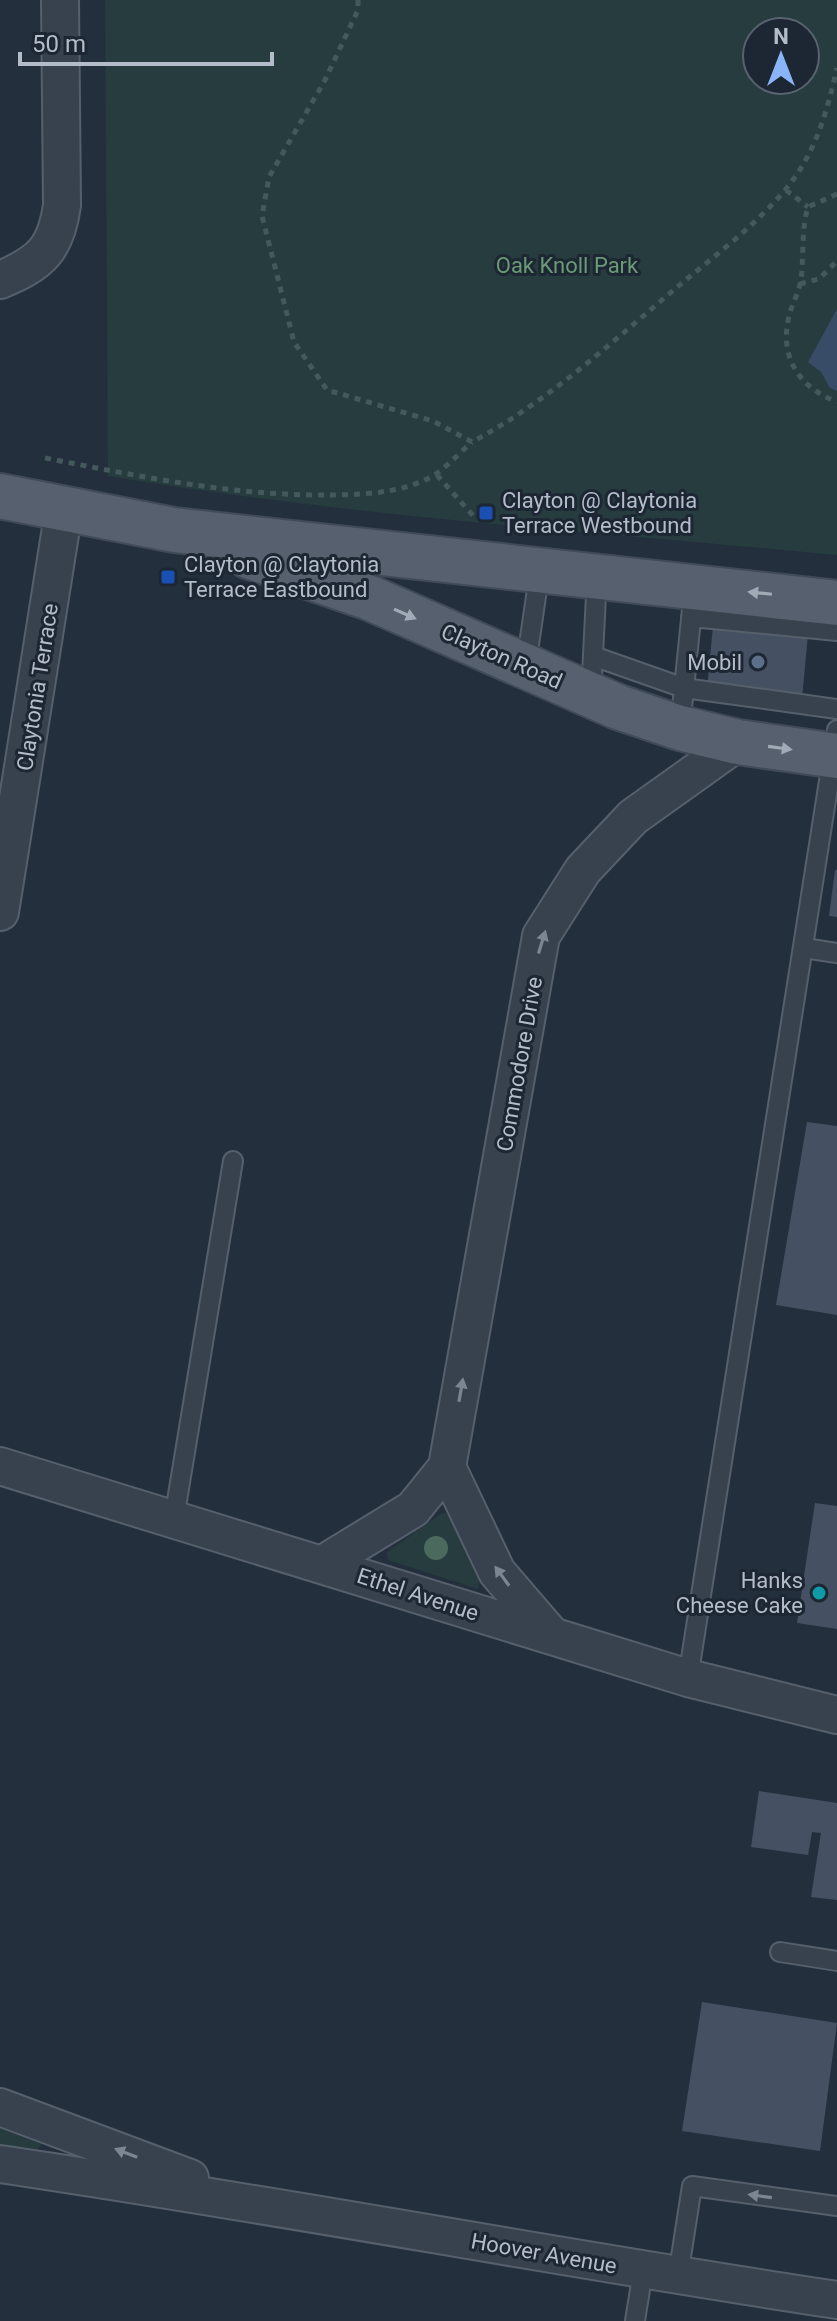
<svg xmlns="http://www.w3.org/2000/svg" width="837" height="2321" font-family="Roboto,sans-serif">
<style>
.green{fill:#263c3f;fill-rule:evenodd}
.water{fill:#394c67}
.building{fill:#455162}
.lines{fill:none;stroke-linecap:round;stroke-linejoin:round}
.lane-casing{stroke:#565f6c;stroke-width:22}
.street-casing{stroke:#565f6c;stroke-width:40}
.primary-casing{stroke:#414a57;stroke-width:48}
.path{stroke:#44595c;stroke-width:5;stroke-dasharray:6 6;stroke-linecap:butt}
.lane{stroke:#38414e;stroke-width:18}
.street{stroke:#38414e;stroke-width:36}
.primary{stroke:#56606e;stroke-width:44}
.tree{fill:#4b6a5d}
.oneway{fill:#a1aab7}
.oneway2{fill:#7c8592}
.transit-dot{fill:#1a4fb4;stroke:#1d2633;stroke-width:3}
.service-dot{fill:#5c6f8a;stroke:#1d2633;stroke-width:3}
.culture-dot{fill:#0f9aa8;stroke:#1d2633;stroke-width:3}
.labels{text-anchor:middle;stroke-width:6;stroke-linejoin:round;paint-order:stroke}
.park-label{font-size:22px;fill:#6b9a76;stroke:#1d2633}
.poi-label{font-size:22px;fill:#b4bcc9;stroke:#1d2633;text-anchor:start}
.street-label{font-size:22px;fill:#b4bcc9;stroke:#1d2633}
</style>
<rect width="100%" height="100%" fill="#242f3e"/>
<path class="green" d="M 105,0 L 837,0 L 837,555 C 594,532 349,516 108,476 ZM 757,32 L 805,32 L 805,80 L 757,80 Z
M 442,1513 L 447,1514 L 480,1580 L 478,1589 L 388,1560 L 387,1552 Z
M 0,2128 L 41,2144 L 36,2153 L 0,2147 Z"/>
<path class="water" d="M 837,309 L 837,391 L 830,388 L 821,372 L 808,362 Z"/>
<path class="building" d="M 713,626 L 808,634 L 802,699 L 707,690 Z
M 835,870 L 837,870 L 837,917 L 829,916 Z
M 807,1122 L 837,1126 L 837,1315 L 776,1305 Z
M 815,1503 L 837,1506 L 837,1629 L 797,1623 Z
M 759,1791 L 837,1803 L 837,1900 L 811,1897 L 821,1833 L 812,1832 L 808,1855 L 751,1847 Z
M 702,2002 L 837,2023 L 820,2151 L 682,2131 Z"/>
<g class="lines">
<defs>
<path id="lane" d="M 691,617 L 837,631
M 593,656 L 684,688 L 837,709
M 526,665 L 540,569
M 591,695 L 597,575
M 680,728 L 692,609
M 804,948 L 837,953
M 174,1519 L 233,1161
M 688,1678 L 837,730
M 780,1952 L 837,1961
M 678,2276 L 692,2186 L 837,2206
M 635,2321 L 643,2271"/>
<path id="street" d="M 0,280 C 41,263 56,249 62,205 L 60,0
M 0,912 L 64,509
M 0,1466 L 688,1678 L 837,1715
M 447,1467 L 497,1572 L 552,1636
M 323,1564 L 413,1509 L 447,1467 L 541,936 L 583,870 L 633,817 L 738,742
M 0,2107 L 190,2178
M 0,2164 C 280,2205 557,2258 837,2300"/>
<path id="primary" d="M 0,496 L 174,530 L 837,603
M 248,556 L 370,598 L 618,707 L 680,728 L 738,742 L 837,756"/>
</defs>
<use href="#lane" class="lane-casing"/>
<use href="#street" class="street-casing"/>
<use href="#primary" class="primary-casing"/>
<path class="path" d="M 358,0 L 358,10 L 325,80 L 269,177 L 262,216 L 294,342 L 327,390 L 433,421 L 472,442 C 547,402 611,343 676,288 C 713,257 754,227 785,190 C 815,155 827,112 837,68
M 786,190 L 808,207
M 837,194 L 808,207 C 801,230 804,256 801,280 C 799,292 792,304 789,316 C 779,358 799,387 837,402
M 800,284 L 819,279 L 837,261
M 45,458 C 138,476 228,495 323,495 C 356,495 395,494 425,480 C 443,472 457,455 472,442
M 437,475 L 476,519"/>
<use href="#lane" class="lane"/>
<use href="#street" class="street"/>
<use href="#primary" class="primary"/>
</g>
<circle class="tree" cx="436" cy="1548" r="12"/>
<defs><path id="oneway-solid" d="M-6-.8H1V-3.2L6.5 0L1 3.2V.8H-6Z" transform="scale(2)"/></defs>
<g class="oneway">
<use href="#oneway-solid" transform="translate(760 593) rotate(-174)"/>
<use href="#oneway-solid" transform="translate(405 614) rotate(24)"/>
<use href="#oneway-solid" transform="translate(780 748) rotate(8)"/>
</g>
<g class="oneway2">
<use href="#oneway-solid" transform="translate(542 942) rotate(-73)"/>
<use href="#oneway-solid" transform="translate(461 1390) rotate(-80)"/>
<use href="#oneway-solid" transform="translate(502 1576) rotate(-126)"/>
<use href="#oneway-solid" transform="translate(126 2153) rotate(-159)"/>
<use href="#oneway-solid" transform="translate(760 2196) rotate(-172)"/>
</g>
<g class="transit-dot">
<rect x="478" y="505" width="16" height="16" rx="4"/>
<rect x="160" y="569" width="16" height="16" rx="4"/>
</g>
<circle class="service-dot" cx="758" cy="662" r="8"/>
<circle class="culture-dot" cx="819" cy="1593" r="8"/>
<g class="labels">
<g class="park-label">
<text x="567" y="273">Oak Knoll Park</text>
</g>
<g class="poi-label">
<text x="502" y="508">Clayton @ Claytonia<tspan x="502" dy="25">Terrace Westbound</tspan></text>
<text x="184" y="572">Clayton @ Claytonia<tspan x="184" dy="25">Terrace Eastbound</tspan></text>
<text x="742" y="670" text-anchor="end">Mobil</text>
<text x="803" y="1588" text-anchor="end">Hanks<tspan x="803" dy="25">Cheese Cake</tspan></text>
</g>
<g class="street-label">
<text transform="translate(502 656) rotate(24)" y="8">Clayton Road</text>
<text transform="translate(37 687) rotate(-81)" y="8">Claytonia Terrace</text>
<text transform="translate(519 1064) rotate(-80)" y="8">Commodore Drive</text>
<text transform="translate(418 1594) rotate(18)" y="8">Ethel Avenue</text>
<text transform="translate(544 2253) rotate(10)" y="8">Hoover Avenue</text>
</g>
</g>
<g transform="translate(781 56)"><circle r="38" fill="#1d2633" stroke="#59626f" stroke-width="2"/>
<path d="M0-6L14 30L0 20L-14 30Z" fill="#8ab4f8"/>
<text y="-12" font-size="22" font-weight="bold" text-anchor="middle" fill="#b4bcc9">N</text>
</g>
<path d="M20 52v12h252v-12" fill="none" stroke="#b4bcc9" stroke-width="4"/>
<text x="32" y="52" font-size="24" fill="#b4bcc9" stroke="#1d2633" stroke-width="6" paint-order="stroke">50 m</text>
</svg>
